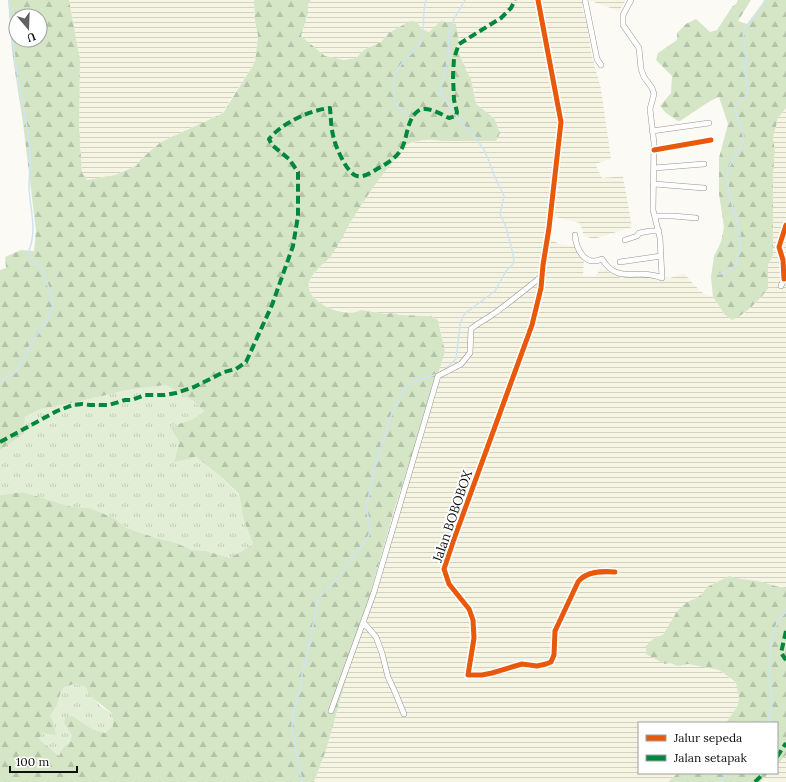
<svg xmlns="http://www.w3.org/2000/svg" width="786" height="782" font-family="Lora,serif">
<style>
.farmland{fill:url(#farmland-rules)}
.grass{fill:url(#grass-tufts)}
.forest{fill:url(#forest-firs);fill-rule:evenodd}
.lines{fill:none;stroke-linecap:round;stroke-linejoin:round}
.stream{stroke:#cee4f2;stroke-width:1.5}
.street-casing{stroke:#959593;stroke-width:6}
.street{stroke:#fefefe;stroke-width:5}
.quiet{stroke:#00873e;stroke-width:4;stroke-dasharray:8 4;stroke-linecap:butt}
.cycleway-casing{stroke:#fff;stroke-width:8}
.cycleway{stroke:#e8590c;stroke-width:5}
.labels{text-anchor:middle;stroke-width:4;stroke-linejoin:round;paint-order:stroke}
.street-label{font-size:13px;fill:#0f0f0f;stroke:#fff}
</style>
<defs>
<pattern id="farmland-rules" width="6" height="5" patternUnits="userSpaceOnUse"><rect width="6" height="5" fill="#f6f5e3"/><path d="M0 2.5h6" fill="none" stroke="#d2d1c2"/></pattern>
<pattern id="grass-tufts" width="24" height="20" patternUnits="userSpaceOnUse"><rect width="24" height="20" fill="#e3eed7"/><path d="M3 7l-1-3M5 7V3M7 7l1-3M15 17l-1-3M17 17v-4M19 17l1-3" fill="none" stroke="#c2cbb7"/></pattern>
<pattern id="forest-firs" width="22" height="20" patternUnits="userSpaceOnUse"><rect width="22" height="20" fill="#d4e6c6"/><path d="M5 1l3.5 6h-7zM16 11l3.5 6h-7z" fill="#b5c4a9"/></pattern>
</defs>
<rect width="100%" height="100%" fill="#fbfaf5"/>
<path class="farmland" d="M 69,0 L 254,0 L 255,21 L 258,36 L 255,62 L 222,113 L 161,142 L 141,159 L 136,166 L 115,175 L 87,180 L 82,173 L 79,127 L 80,60 Z
M 311,0 L 587,0 L 582,8 L 587,24 L 591,53 L 601,89 L 611,159 L 595,164 L 602,178 L 623,176 L 632,227 L 594,239 L 584,236 L 580,223 L 555,217 L 545,237 L 562,245 L 574,246 L 584,260 L 583,276 L 595,277 L 601,268 L 621,278 L 636,275 L 670,278 L 684,273 L 694,285 L 705,295 L 713,297 L 725,315 L 742,315 L 758,301 L 768,289 L 768,265 L 773,255 L 773,175 L 775,151 L 773,138 L 778,118 L 786,108 L 786,588 L 778,587 L 757,581 L 737,579 L 729,576 L 707,587 L 702,594 L 695,599 L 689,601 L 676,613 L 663,635 L 655,637 L 670,663 L 678,666 L 688,664 L 719,670 L 736,683 L 739,697 L 738,705 L 726,723 L 639,723 L 639,773 L 678,773 L 668,782 L 314,782 L 326,750 L 394,510 L 445,352 L 438,320 L 431,316 L 422,315 L 400,315 L 392,313 L 385,314 L 361,310 L 358,312 L 349,312 L 333,309 L 323,306 L 310,294 L 309,285 L 311,277 L 330,256 L 370,190 L 402,148 L 417,141 L 425,139 L 432,139 L 440,141 L 460,140 L 494,118 L 476,104 L 471,79 L 467,72 L 457,46 L 421,29 L 410,21 L 384,38 L 381,42 L 365,49 L 356,58 L 344,60 L 325,56 L 301,36 L 308,13 L 308,4 Z
M 588,0 L 626,0 L 619,11 Z
M 786,755 L 786,782 L 760,782 L 769,773 L 777,773 L 777,765 Z"/>
<path class="grass" d="M 166,385 L 193,401 L 204,411 L 193,419 L 170,427 L 179,442 L 174,461 L 196,457 L 219,475 L 239,495 L 243,518 L 253,544 L 230,558 L 206,551 L 192,550 L 176,543 L 153,537 L 124,527 L 116,519 L 90,508 L 72,507 L 23,492 L 0,495 L 0,450 L 24,434 L 25,417 L 41,409 L 81,401 L 127,390 Z
M 75,684 L 86,687 L 100,706 L 113,714 L 113,726 L 105,733 L 92,729 L 73,716 L 64,724 L 72,735 L 70,742 L 63,747 L 59,756 L 39,739 L 42,733 L 55,736 L 54,724 L 49,716 C 52,713 55,709 57,705 C 63,690 57,689 75,684 Z"/>
<path class="forest" d="M 8,0 L 69,0 L 80,60 L 79,127 L 82,173 L 87,180 L 115,175 L 136,166 L 141,159 L 161,142 L 223,113 L 255,62 L 258,36 L 255,21 L 254,0 L 311,0 L 308,4 L 308,13 L 301,36 L 325,56 L 344,60 L 356,58 L 365,49 L 381,42 L 389,33 L 410,21 L 417,22 L 421,29 L 429,32 L 441,21 L 456,24 L 459,44 L 457,46 L 457,48 L 467,72 L 471,79 L 476,104 L 494,118 L 500,133 L 496,141 L 440,141 C 429,138 411,140 402,148 C 398,152 394,160 390,165 C 375,184 362,203 350,223 C 344,234 338,247 330,257 C 323,265 312,272 309,283 C 305,303 346,319 361,310 L 385,314 L 392,313 L 400,315 L 431,316 L 438,320 L 445,352 L 394,510 L 326,750 L 314,782 L 0,782 L 0,495 L 23,492 L 72,507 L 90,508 L 116,519 L 124,527 L 153,537 L 176,543 L 192,550 L 206,551 L 230,558 L 253,544 L 243,518 L 239,494 L 219,475 L 196,457 L 174,462 L 179,442 L 170,427 L 193,419 L 204,411 L 193,401 L 166,385 L 127,390 L 81,401 L 41,409 L 25,417 L 24,434 L 0,450 L 0,270 L 6,268 L 5,257 L 21,250 L 34,251 L 36,231 L 23,123 L 12,52 ZM 16,16 L 40,16 L 40,40 L 16,40 ZM 74,684 L 86,687 L 89,695 L 113,714 L 113,726 L 105,733 L 92,729 L 73,716 L 65,717 L 64,724 L 72,735 L 70,742 L 63,747 L 59,756 L 39,739 L 42,733 L 56,736 L 54,724 L 50,716 C 52,713 55,709 57,705 C 63,690 57,689 74,684 Z
M 738,0 L 751,0 L 738,21 L 747,24 L 765,0 L 786,0 L 786,108 L 778,118 L 773,138 L 775,151 L 773,175 L 773,255 L 768,265 L 768,289 C 757,302 747,313 732,320 L 725,315 L 713,297 L 711,277 L 714,256 L 721,242 L 724,227 L 719,194 L 719,158 L 728,124 L 719,97 L 710,101 L 680,121 L 678,121 L 666,113 L 660,106 L 671,93 L 672,76 L 656,60 L 658,53 L 677,40 L 677,33 L 686,24 L 696,19 L 710,32 L 717,30 L 732,7 L 736,4 Z
M 729,576 C 739,579 747,580 758,581 C 767,583 776,587 786,588 L 786,755 L 777,765 L 777,723 L 726,723 L 738,705 L 739,697 L 736,683 L 733,680 L 719,670 L 688,664 L 678,666 L 670,663 L 665,664 L 646,654 L 646,646 L 655,637 L 663,635 L 676,613 L 682,606 L 689,601 L 695,599 L 702,594 L 707,587 Z
M 678,773 L 769,773 L 760,782 L 668,782 Z"/>
<g class="lines">
<path class="stream" d="M 406,114 C 390,104 391,80 400,66 C 407,55 419,50 422,37 C 425,26 422,11 426,0
M 719,274 L 728,271 L 736,265 C 738,258 741,242 740,235 C 736,215 728,197 727,177 C 727,162 742,151 744,138 L 735,110 L 736,105 L 746,96 L 748,88 L 744,67 L 746,58 L 743,31 L 744,29 L 759,11 L 765,0
M 444,370 L 456,359 L 460,325 L 463,316 L 467,312 L 495,291 L 506,271 L 513,264 L 514,258 L 506,227 L 500,214 L 504,196 L 494,175 L 489,161 L 484,150 L 473,134 L 465,127 L 452,110 L 440,92 L 441,86 L 446,71 L 448,57 L 449,32 L 453,21 L 465,0
M 0,381 L 16,372 L 32,342 L 48,319 L 53,308 L 50,291 L 41,267 L 33,261 L 28,253 C 38,230 30,211 29,187 C 29,175 31,163 30,151 C 27,122 21,95 16,67 C 13,45 11,22 9,0
M 768,723 L 772,704 L 769,672 L 771,642 L 778,620 L 786,612
M 302,782 L 292,726 L 294,709 L 301,686 L 302,674 L 311,638 L 317,600 L 340,576 L 346,565 L 366,540 L 369,535 L 370,528 L 366,505 L 369,495 L 375,464 L 392,413 L 404,389 L 414,381 L 438,374
M 720,782 L 729,773"/>
<defs>
<path id="street" d="M 538,0 L 561,122 L 549,228 L 543,265 L 541,288 L 532,325 L 454,539 L 444,569 L 449,584 L 469,609 L 473,620 L 474,638 L 468,675 L 482,675 L 492,673 L 522,664 L 537,666 L 546,664 L 551,662 L 554,655 L 555,631 L 578,582 C 586,571 602,571 615,572
M 585,0 L 597,59 L 601,65
M 652,131 L 709,123
M 654,150 L 711,140
M 654,168 L 704,164
M 654,184 L 704,188
M 655,216 L 673,216 L 696,218
M 575,235 C 576,249 585,267 602,259 C 619,286 637,267 662,278 L 660,238 L 653,210 L 654,143 L 650,109 L 654,94 L 652,88 L 644,77 L 641,69 L 639,48 L 623,25 L 623,15 L 631,0
M 625,240 L 637,236 L 639,233 L 650,231 L 659,231
M 620,262 L 661,256
M 784,279 L 783,260 L 779,247 L 786,225
M 781,286 L 784,279 L 786,278
M 363,622 L 376,637 L 382,653 L 388,677 L 395,692 L 404,714
M 331,711 L 374,592 L 438,376 L 461,364 L 470,353 L 471,329 C 478,323 485,320 492,315 C 509,303 526,289 542,276"/>
</defs>
<use href="#street" class="street-casing"/>
<use href="#street" class="street"/>
<path class="quiet" d="M 0,442 L 57,411 L 73,405 L 82,404 L 90,405 L 109,405 L 125,400 L 132,400 L 145,395 L 165,395 L 176,393 L 194,387 L 224,372 L 236,369 L 246,362 L 272,305 L 293,246 L 298,216 L 298,172 L 289,159 L 272,145 L 269,139 C 282,123 310,110 330,108 C 331,119 331,129 334,139 C 336,148 348,175 357,176 C 363,178 372,172 377,169 C 386,164 395,159 401,150 C 408,138 406,120 418,111 C 426,105 441,114 449,118 L 456,116 L 457,112 L 454,100 L 453,76 L 454,58 L 459,44 L 501,18 L 511,8 L 515,0
M 786,631 L 781,653 L 786,660
M 777,757 L 786,743
M 755,782 L 764,773"/>
<defs>
<path id="cycleway" d="M 538,0 L 561,122 L 549,228 L 543,265 L 541,288 L 532,325 L 454,539 L 444,569 L 449,584 L 469,609 L 473,620 L 474,638 L 468,675 L 482,675 L 492,673 L 522,664 L 537,666 L 546,664 L 551,662 L 554,655 L 555,631 L 578,582 C 586,571 602,571 615,572
M 654,150 L 711,140
M 784,279 L 783,260 L 779,247 L 786,225"/>
</defs>
<use href="#cycleway" class="cycleway-casing"/>
<use href="#cycleway" class="cycleway"/>
</g>
<g class="labels">
<g class="street-label">
<text transform="translate(452 516) rotate(-71)" y="5">Jalan BOBOBOX</text>
</g>
</g>
<rect x="638" y="722" width="140" height="52" fill="#ffffff" stroke="#9f9f9f"/>
<rect x="646" y="735" width="20" height="6" fill="#e8590c" stroke="#9f9f9f"/>
<text x="674" y="742" font-size="12" fill="#0f0f0f">Jalur sepeda</text>
<rect x="646" y="755" width="20" height="6" fill="#00873e" stroke="#9f9f9f"/>
<text x="674" y="762" font-size="12" fill="#0f0f0f">Jalan setapak</text>
<g transform="translate(28 28) rotate(161)"><circle r="19" fill="#ffffff" stroke="#9f9f9f"/>
<path d="M0-3L7 15L0 10L-7 15Z" fill="#626160"/>
<text y="-6" font-size="11" font-weight="bold" text-anchor="middle" fill="#0f0f0f">U</text>
</g>
<path d="M10 766v6h67v-6" fill="none" stroke="#0f0f0f" stroke-width="2"/>
<text x="16" y="766" font-size="12" fill="#0f0f0f" stroke="#ffffff" stroke-width="3" paint-order="stroke">100 m</text>
</svg>
